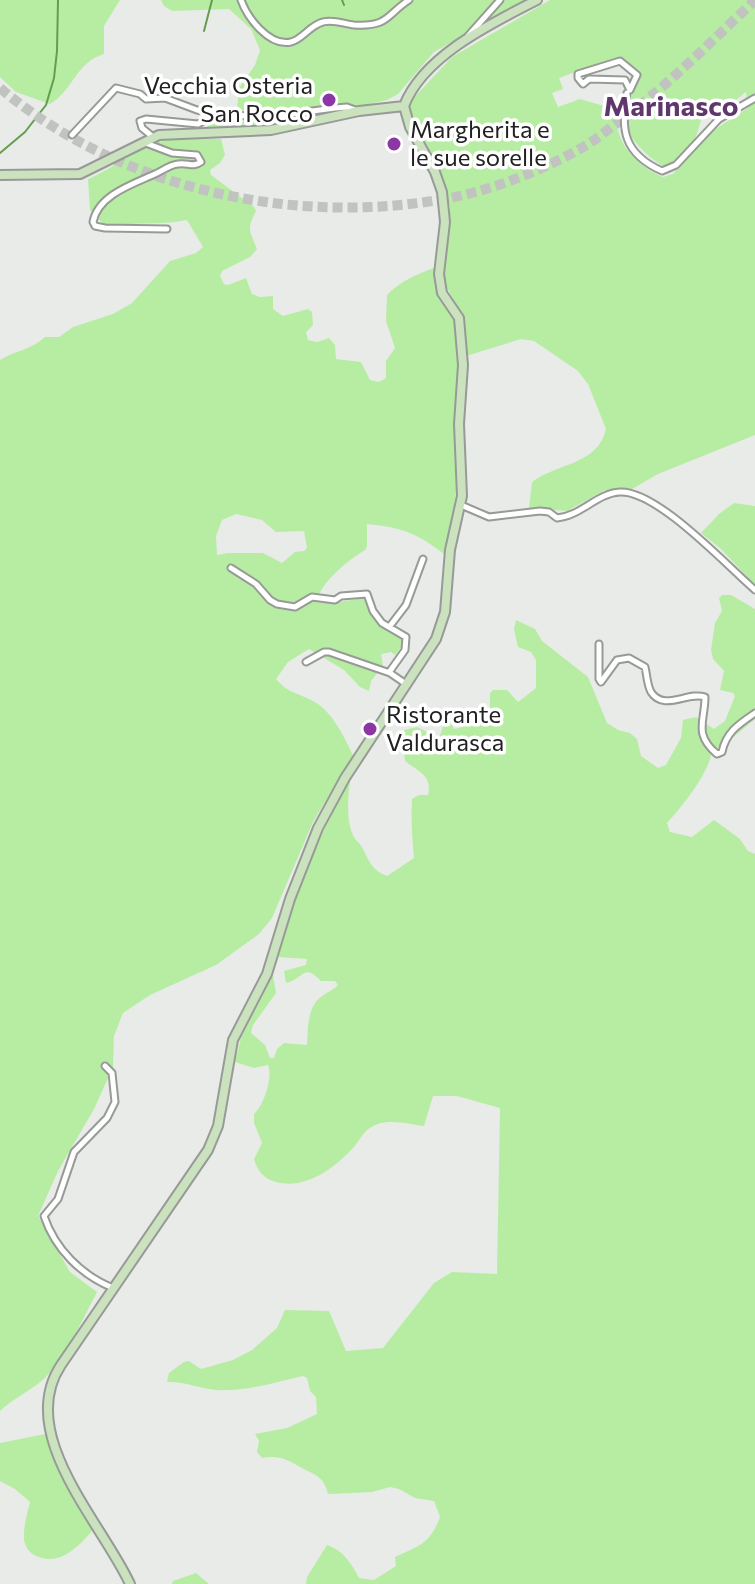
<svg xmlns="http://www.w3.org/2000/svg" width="755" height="1584" font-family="Commissioner,sans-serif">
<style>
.green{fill:#b7eda3;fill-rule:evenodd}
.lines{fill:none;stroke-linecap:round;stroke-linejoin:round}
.stream{stroke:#649d4c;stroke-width:2}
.highway-tunnel{stroke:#c0c3bf;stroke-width:10;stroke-dasharray:10 5;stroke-linecap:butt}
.street-casing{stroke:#979a96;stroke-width:9}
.secondary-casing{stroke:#979a96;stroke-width:12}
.street{stroke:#fff;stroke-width:5}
.secondary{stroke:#cbe2bf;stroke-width:8}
.poi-dot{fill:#8c37a5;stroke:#fff;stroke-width:3}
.labels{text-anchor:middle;stroke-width:7;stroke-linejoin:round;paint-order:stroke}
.poi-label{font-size:24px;fill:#202120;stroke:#fff;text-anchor:start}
.quarter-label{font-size:28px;font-weight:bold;fill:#60376d;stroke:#fff}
</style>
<rect width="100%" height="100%" fill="#e8ebe7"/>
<path class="green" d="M 0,0 L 120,0 L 104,26 L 104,54 C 76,62 72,92 50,104 L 16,92 L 0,77 Z
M 161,0 L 527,0 L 434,52 L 398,94 L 387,100 C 327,114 268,128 206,130 L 211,117 L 236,119 L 239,88 L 255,65 L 260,50 L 251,29 L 229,9 L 172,11 L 164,6 Z
M 550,0 L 755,0 L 755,435 L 658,474 L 632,489 L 605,490 L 567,511 L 529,508 L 532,482 C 557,463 598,465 606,429 L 588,384 L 578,371 L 534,341 L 521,339 L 466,356 L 464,319 L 444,282 L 442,268 L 450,229 L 450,207 L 444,182 L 408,104 L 452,57 ZM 614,58 L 620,58 L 640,74 L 621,120 C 632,141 644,154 664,167 L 678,162 L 685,152 L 691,152 L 705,108 L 713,108 L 724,101 L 732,103 L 746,92 L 748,108 L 714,130 L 673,174 L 663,177 C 644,169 623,152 618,130 C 617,125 618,116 618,110 L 580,99 L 558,107 L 552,93 L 563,89 L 559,78 Z
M 171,139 L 221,139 L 225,155 L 220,163 L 210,170 L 211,175 L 254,207 L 256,211 C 246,230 250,231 257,249 L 250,257 L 222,271 L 220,276 L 224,284 L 228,285 L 246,278 L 252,294 L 260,297 L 273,296 L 273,309 L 283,316 L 308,309 L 312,312 L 313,325 L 306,332 L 308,340 L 317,342 L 329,338 L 335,345 L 336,359 L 361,362 L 370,380 L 379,382 L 386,378 L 386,361 L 395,348 L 386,321 L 387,295 C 399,282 417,274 434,268 L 437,293 L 455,322 L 459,374 L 454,425 L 457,482 L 454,507 L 444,554 C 415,532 403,528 367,524 L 367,546 L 365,550 C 347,561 322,581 316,602 C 334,605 346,600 364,598 C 372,625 380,625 402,639 L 402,646 L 395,655 L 391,652 L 381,654 L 383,666 L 371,681 L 369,691 L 360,687 L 344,670 L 309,649 L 288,662 L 276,679 C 288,693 293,691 309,699 C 331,708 343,735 353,755 L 313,822 L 272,918 L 259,934 L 216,965 L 150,995 L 123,1013 L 114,1036 L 113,1067 L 94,1109 L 58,1171 L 38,1216 L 70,1272 L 97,1292 C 83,1319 66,1356 45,1378 C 31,1391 13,1398 0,1411 L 0,360 C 16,350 31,350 45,337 L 59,337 L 73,327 L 113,314 L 132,303 L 170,261 L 196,253 L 203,247 L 187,220 C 160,226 133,221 106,227 L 90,210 L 88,179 C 117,167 140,145 171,139 ZM 236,514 L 262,520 L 276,532 L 304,531 L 307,548 L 304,551 L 295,552 L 282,563 L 263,553 L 228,553 L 217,555 L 216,536 L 222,520 Z
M 734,503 L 755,506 L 755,585 L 721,549 L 701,533 L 719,514 Z
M 722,595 L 731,595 L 755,609 L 755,719 L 730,740 L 712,751 C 709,773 682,807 667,823 L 670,832 L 692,837 L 714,820 L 740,839 L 748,851 L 755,854 L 755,1584 L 306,1584 L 307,1577 L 327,1545 C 344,1551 351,1563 359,1578 L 374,1580 L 396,1566 L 395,1557 C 419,1546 430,1544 440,1517 L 434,1501 L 415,1498 L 399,1489 L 390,1487 L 372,1492 L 328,1494 C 324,1476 315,1475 300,1467 C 286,1459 279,1455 262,1458 L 257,1452 L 259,1441 L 255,1434 L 287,1428 L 317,1414 L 316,1397 L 310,1391 L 307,1378 L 303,1376 C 276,1382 245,1392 216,1390 C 197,1388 188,1382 167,1382 L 169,1373 L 184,1362 L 189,1361 L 201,1369 L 233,1360 L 252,1350 L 277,1328 L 285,1310 L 329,1311 L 346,1351 L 383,1348 L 434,1283 L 452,1272 L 497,1274 L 500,1108 L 457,1096 L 433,1096 L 424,1126 C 408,1124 385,1117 370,1128 C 363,1132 359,1141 354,1147 C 335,1168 303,1192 273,1181 C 263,1178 257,1170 254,1159 L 262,1143 L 254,1123 L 254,1114 C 264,1105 273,1077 268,1065 L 254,1068 L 235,1062 L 241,1038 L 273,975 L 276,993 L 253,1025 L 251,1033 L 265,1045 L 270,1058 L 274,1058 L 277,1049 L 284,1043 L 307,1045 C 308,1029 307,1006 322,996 C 328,992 333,990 338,985 L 335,981 L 321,981 C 303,962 304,979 286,983 L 284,971 L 306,965 L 307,959 L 278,957 C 293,894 321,833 351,776 C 348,793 345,823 355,839 C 358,842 361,845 363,849 C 370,863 372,870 387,876 L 414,858 C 412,837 411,819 412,799 L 419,795 L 428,795 C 433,775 417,771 405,761 L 402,734 L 404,730 L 417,727 L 439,738 L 445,721 L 450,721 L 454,729 L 463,727 L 473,719 L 485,724 L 490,717 L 490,693 L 493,690 L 507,690 L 518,702 L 536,688 L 536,660 L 531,652 L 518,647 L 514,629 L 516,620 L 535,629 L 542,641 L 588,677 L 607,723 L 618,730 L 630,733 L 637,739 L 641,756 L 658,768 L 666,765 L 681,738 L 683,720 L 696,717 L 714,729 L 725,721 L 735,696 L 733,693 L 720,690 L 724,671 L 713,659 L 711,650 L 715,623 L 722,611 L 719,598 Z
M 45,1434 L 63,1479 L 93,1530 C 78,1547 59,1568 34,1555 C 29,1552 25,1546 24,1540 C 23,1528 27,1514 30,1502 L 15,1489 L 0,1481 L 0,1443 Z
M 196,1573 L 209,1584 L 172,1584 L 173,1581 Z"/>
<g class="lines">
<path class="stream" d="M 342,0 L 344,5
M 204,31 L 212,0
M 0,153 L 25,132 L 46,105 L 54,78 L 57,51 L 58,0"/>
<path class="highway-tunnel" d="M 0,88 C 121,190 296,227 450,198 C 496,189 545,169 585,146 C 597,139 608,129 620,121 C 668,85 711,42 755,0"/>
<defs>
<path id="street" d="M 241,0 C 247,17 269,47 291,42 C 303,39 310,25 323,22 C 334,19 344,24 354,25 C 389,27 386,15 409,0
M 468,36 L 500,0
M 620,61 L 637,75 L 630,90 L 625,80 L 589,79 L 583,84 L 578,78 L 578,74 Z
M 627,93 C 620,130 624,154 662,171 L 676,165 L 719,119 L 755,98
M 72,135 L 116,88 L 140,94 L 146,99 L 165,98 L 197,110 L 225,116 L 282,115 L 335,108 L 347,107 L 358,111
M 153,137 L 142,128 L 140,121 L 146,119 L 198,124 L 205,120 L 207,112
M 143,142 L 172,153 L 197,155 L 201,162 C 193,168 187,162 178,164 C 169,165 162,171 155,174 C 133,184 98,195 93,222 L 95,226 L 105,228 L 167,229
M 461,505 L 489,517 L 540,511 L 549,512 L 557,518 C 581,516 597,493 620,492 C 657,490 727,566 755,590
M 231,568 L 256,584 L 270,600 L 277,604 L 295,607 L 312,597 L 335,600 L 341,596 L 367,594 L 373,611 L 382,623 L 406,637 L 405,650 L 390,671 L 390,673 L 406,684
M 390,626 L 406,605 L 423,559
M 599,644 L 599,679 L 601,682 L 617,660 L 629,658 L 645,667 C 647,675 647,685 651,692 C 664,712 688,691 705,697 C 705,721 693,734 717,754 L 722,752 C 726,732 739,724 755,713
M 306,662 L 324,652 L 329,652 L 390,673
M 105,1066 L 112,1073 L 115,1102 L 107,1118 L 74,1152 L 58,1199 L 44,1216 C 55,1249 81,1275 113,1288"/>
<path id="secondary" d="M 0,175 L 80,174 L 159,135 L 271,130 L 359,111 L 404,106
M 130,1584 C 102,1523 15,1434 61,1365 L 208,1150 L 218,1126 L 233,1040 L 267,974 L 290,899 L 318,828 L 345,778 L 436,639 L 445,612 L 450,550 L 462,496 L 459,424 L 463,365 L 459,318 L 442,293 L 439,274 L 445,222 L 442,192 L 435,172 L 410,127 L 404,106 C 423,56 492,23 537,0"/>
</defs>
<use href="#street" class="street-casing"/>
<use href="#secondary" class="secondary-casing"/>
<use href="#street" class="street"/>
<use href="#secondary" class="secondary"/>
</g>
<g class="poi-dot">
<circle cx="329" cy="100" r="8"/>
<circle cx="394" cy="144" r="8"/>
<circle cx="370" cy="729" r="8"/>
</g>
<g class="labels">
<g class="poi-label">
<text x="313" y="94" text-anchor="end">Vecchia Osteria<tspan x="313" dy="28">San Rocco</tspan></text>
<text x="410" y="138">Margherita e<tspan x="410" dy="28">le sue sorelle</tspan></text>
<text x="386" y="723">Ristorante<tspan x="386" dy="28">Valdurasca</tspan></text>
</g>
<g class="quarter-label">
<text x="671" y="116">Marinasco</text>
</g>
</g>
</svg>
